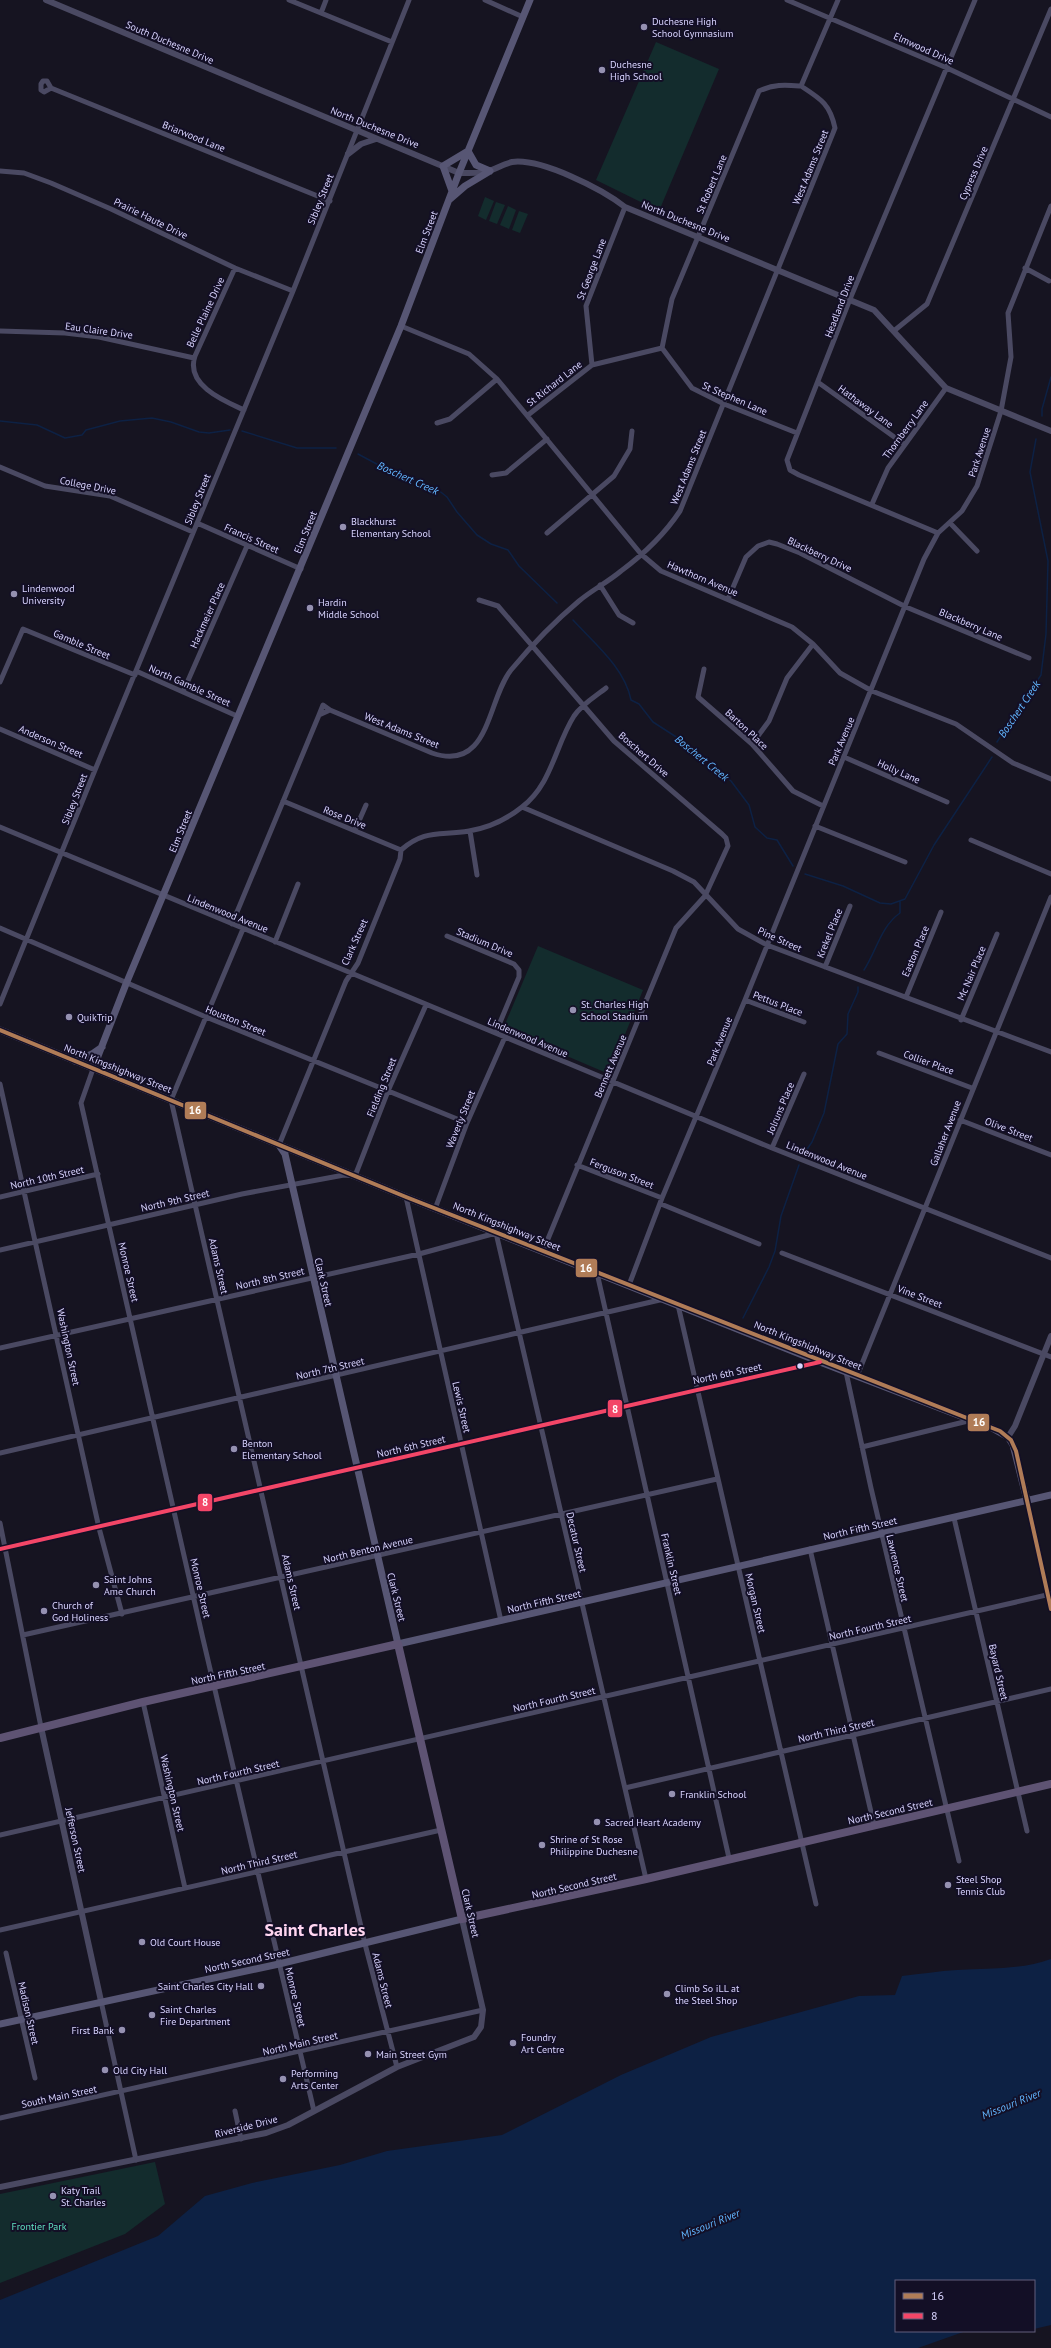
<svg xmlns="http://www.w3.org/2000/svg" width="1051" height="2348" font-family="'PT Sans',sans-serif">
<style>
.green{fill:#132c2d}
.water{fill:#0d2144}
.lines{fill:none;stroke-linecap:round;stroke-linejoin:round}
.stream{stroke:#0d2144;stroke-width:1.5}
.minor{stroke:#4a4962;stroke-width:5}
.tertiary{stroke:#4a4962;stroke-width:6}
.secondary{stroke:#575674;stroke-width:7}
.primary{stroke:#5e5373;stroke-width:8}
.bus-1-casing{stroke:#130f26;stroke-width:7}
.bus-2-casing{stroke:#130f26;stroke-width:7}
.bus-1{stroke:#b07c57;stroke-width:4}
.bus-2{stroke:#f34667;stroke-width:4}
.poi-dot{fill:#9591b1;stroke:#130f26;stroke-width:1.5}
.bus-dot{fill:#d9d4ff;stroke:#130f26;stroke-width:1.5}
.labels{text-anchor:middle;stroke-width:4;stroke-linejoin:round;paint-order:stroke}
.poi-label{font-size:10px;fill:#d9d4ff;stroke:#130f26;text-anchor:start}
.street-label{font-size:10px;fill:#d9d4ff;stroke:#130f26}
.park-label{font-size:10px;fill:#5fe0c0;stroke:#130f26}
.water-label{font-size:11px;font-style:italic;fill:#62b6ff;stroke:#130f26}
.town-label{font-size:18px;font-weight:bold;fill:#ffd6f0;stroke:#130f26}
.line-badge{stroke:#130f26;stroke-width:1.5}
.badge-label{font-size:11px;text-anchor:middle;font-weight:bold;fill:#fff}
</style>
<rect width="100%" height="100%" fill="#161421"/>
<path class="green" d="M 656,42 L 719,69 L 659,211 L 596,180 Z
M 485,197 L 494,201 L 486,220 L 478,216 Z
M 496,202 L 505,205 L 497,224 L 489,221 Z
M 508,206 L 516,210 L 509,229 L 500,225 Z
M 519,211 L 528,214 L 520,233 L 512,230 Z
M 538,946 L 643,990 L 609,1074 L 503,1029 Z
M 155,2162 L 165,2204 L 125,2234 L 0,2283 L 0,2194 Z"/>
<path class="water" d="M 1051,1959 L 1051,2325 L 1034,2329 L 1034,2281 L 896,2281 L 896,2331 L 966,2331 L 918,2348 L 0,2348 L 0,2300 L 158,2236 L 205,2196 L 252,2183 L 340,2165 L 387,2151 L 502,2135 L 621,2075 L 711,2037 L 859,1996 L 895,1995 L 902,1976 C 921,1974 939,1971 957,1970 C 989,1968 1021,1970 1051,1959 Z"/>
<g class="lines">
<path class="stream" d="M 1042,416 L 1042,409 L 1051,377
M 0,421 L 37,425 L 65,438 L 82,435 L 86,430 L 120,421 L 152,418 L 171,422 L 199,432 L 209,433 L 230,430
M 242,431 L 297,448 L 336,448
M 358,454 L 401,477 L 437,489 L 447,497 L 457,512 L 477,535 L 491,544 L 508,550 L 519,566 L 557,603
M 573,620 C 594,643 625,668 631,700 L 639,704 L 653,722 L 684,742 L 702,760 L 709,763 L 731,781 L 749,805 L 755,827 L 767,838 L 777,840 L 793,866
M 997,742 L 1041,675 L 1046,634 L 1048,561 L 1030,472 L 1036,439
M 805,874 L 843,886 L 880,903 L 891,904 L 905,899 L 934,845 L 992,757
M 864,970 C 876,952 881,926 900,913 L 900,902
M 803,1155 L 812,1142 L 824,1113 L 838,1044 L 847,1034 L 848,1014 L 858,992 L 858,987
M 743,1318 L 769,1267 L 775,1251 L 781,1216 L 799,1165"/>
<path class="minor" d="M 289,0 L 392,42
M 485,0 L 523,17
M 787,0 L 947,68 L 1051,117
M 321,13 L 326,0
M 51,88 L 44,92 L 41,90 L 41,84 L 43,81 L 47,81 L 51,88 L 330,201
M 0,171 L 24,173 L 51,183 L 111,209 L 235,268 L 293,291
M 235,268 L 195,356 C 185,385 224,401 244,410
M 1025,268 L 1049,281
M 401,326 L 469,354 L 497,379 L 641,554 L 661,571 L 792,627 L 813,644 L 840,673 L 872,691 L 956,724 L 1013,763 L 1051,779
M 895,330 L 927,304 L 1051,9
M 0,331 L 65,333 L 99,337 L 194,358
M 662,348 L 672,299 L 759,91 C 774,84 785,85 801,86
M 662,348 L 692,388 L 724,404 L 797,433
M 592,365 L 586,306 L 625,207
M 819,383 L 904,444
M 528,415 L 592,365 L 662,348
M 437,423 L 450,419 L 497,379
M 0,467 L 45,486 L 110,496 L 193,532
M 492,475 L 506,473 L 547,439
M 872,504 L 888,468 L 946,388
M 197,523 L 301,569
M 950,523 L 977,551
M 547,533 L 614,476 L 630,449 L 632,431
M 938,533 L 799,475 L 790,470 L 787,460 L 850,299 L 975,0
M 600,585 L 619,615 L 633,623
M 728,599 L 746,557 L 758,546 L 769,542 L 777,544 L 800,553 L 906,607 L 1029,658
M 479,600 L 498,606 L 614,741 L 722,834 L 726,838 L 728,846 L 705,896 L 676,928 L 543,1251
M 704,669 L 698,697 L 752,744 L 793,791 L 823,806
M 136,671 L 237,716
M 0,682 L 23,629 L 135,675
M 183,692 L 247,546
M 319,715 L 323,705 L 330,710
M 0,729 L 95,770
M 752,744 L 769,721 L 787,678 L 813,644
M 844,757 L 947,802
M 283,801 L 401,850
M 522,807 L 673,871 L 694,882 L 738,929 L 767,945 L 1051,1052
M 815,826 L 905,862
M 0,827 L 772,1148 L 1051,1258
M 355,830 L 366,805
M 470,831 L 477,875
M 971,840 L 1051,874
M 232,924 L 319,715 L 330,710 L 432,753 C 490,773 487,700 511,670 C 531,646 555,621 579,601 C 592,590 608,582 621,571 C 644,554 664,535 680,511 L 835,128 C 830,104 821,99 801,86 L 838,0
M 0,928 L 206,1017 L 467,1123
M 243,929 L 171,1100 L 365,1944 L 397,2067
M 447,936 L 514,964 L 519,970 L 519,977 L 496,1032
M 275,942 L 298,884
M 825,967 L 850,906
M 906,997 L 941,912
M 745,1000 L 804,1022
M 0,1004 L 95,770 L 293,291 L 409,0
M 961,1020 L 997,934
M 879,1053 L 972,1088
M 93,1069 L 81,1103 L 203,1639 L 314,2111
M 0,1084 L 99,1528 L 122,1614
M 960,1120 L 1051,1155
M 279,1145 L 346,981 L 358,963 L 400,859 L 401,850 C 425,829 440,836 469,831 C 487,828 507,819 522,807 C 552,784 555,746 574,716 C 582,704 596,696 606,688
M 772,1148 L 804,1074
M 577,1165 L 662,1198
M 0,1197 L 98,1174
M 406,1197 L 501,1621
M 661,1204 L 759,1244
M 435,1209 L 467,1123 L 505,1037
M 0,1250 L 242,1194 L 344,1175 L 355,1176 L 388,1091 L 426,1005
M 782,1253 L 1051,1357
M 597,1273 L 729,1858
M 629,1285 L 662,1198 L 745,1000 L 924,559 L 938,533 L 962,511 L 977,486 L 1001,411 L 1011,357 L 1008,313 L 1051,206
M 678,1305 L 816,1904
M 0,1348 L 419,1254 L 496,1233 L 646,1879
M 846,1372 L 871,1488 L 959,1861
M 857,1376 L 1051,897
M 862,1447 L 972,1420
M 0,1453 L 664,1299
M 1027,1500 L 1051,1609
M 954,1518 L 1027,1831
M 0,1523 L 41,1727
M 0,1549 L 820,1362
M 810,1549 L 874,1825
M 23,1635 L 717,1479
M 143,1702 L 185,1888
M 625,1788 L 1051,1689
M 0,1835 L 1051,1594
M 0,1930 L 441,1830
M 6,1953 L 35,2078
M 101,2001 L 136,2160
M 235,2111 L 241,2139
M 0,2118 L 483,2010"/>
<path class="tertiary" d="M 46,0 L 459,173 C 470,173 479,174 489,171 C 497,168 504,164 512,162 C 541,158 602,189 625,207 L 874,310 L 946,388 L 1051,431
M 348,154 L 361,144 L 376,139
M 1008,1437 L 1015,1426 L 1051,1336
M 41,1727 L 101,2001
M 0,2187 L 266,2133 L 288,2125 L 397,2067 L 474,2037 L 481,2027 L 483,2010 L 462,1919"/>
<path class="secondary" d="M 452,191 L 443,166 L 468,151 L 476,165 L 490,171
M 450,199 L 465,186 L 490,171
M 0,1030 L 406,1197 L 820,1362 L 992,1428 L 1008,1437 L 1013,1445 L 1027,1500
M 75,1061 L 92,1054 L 102,1047
M 93,1069 L 126,984 L 401,326 L 459,173 L 530,0
M 279,1145 L 285,1154 L 398,1644 L 1051,1495
M 0,2024 L 279,1964 L 462,1919"/>
<path class="primary" d="M 0,1738 L 143,1702 L 398,1644 L 462,1919 L 646,1879 L 1051,1784"/>
<defs>
<path id="bus-1" d="M 0,1030 L 406,1197 L 1000,1431 L 1011,1440 L 1016,1451 L 1051,1609"/>
<path id="bus-2" d="M 0,1549 L 820,1362"/>
</defs>
<use href="#bus-1" class="bus-1-casing"/>
<use href="#bus-2" class="bus-2-casing"/>
<use href="#bus-1" class="bus-1"/>
<use href="#bus-2" class="bus-2"/>
</g>
<g class="poi-dot">
<circle cx="644" cy="27" r="4"/>
<circle cx="602" cy="70" r="4"/>
<circle cx="343" cy="527" r="4"/>
<circle cx="14" cy="594" r="4"/>
<circle cx="310" cy="608" r="4"/>
<circle cx="573" cy="1010" r="4"/>
<circle cx="69" cy="1017" r="4"/>
<circle cx="234" cy="1449" r="4"/>
<circle cx="96" cy="1585" r="4"/>
<circle cx="44" cy="1611" r="4"/>
<circle cx="672" cy="1794" r="4"/>
<circle cx="597" cy="1822" r="4"/>
<circle cx="542" cy="1845" r="4"/>
<circle cx="948" cy="1885" r="4"/>
<circle cx="142" cy="1942" r="4"/>
<circle cx="261" cy="1986" r="4"/>
<circle cx="667" cy="1994" r="4"/>
<circle cx="152" cy="2015" r="4"/>
<circle cx="122" cy="2030" r="4"/>
<circle cx="513" cy="2043" r="4"/>
<circle cx="368" cy="2054" r="4"/>
<circle cx="105" cy="2070" r="4"/>
<circle cx="283" cy="2079" r="4"/>
<circle cx="53" cy="2196" r="4"/>
</g>
<circle class="bus-dot" cx="800" cy="1366" r="3.5"/>
<g class="labels">
<g class="poi-label">
<text x="652" y="25">Duchesne High<tspan x="652" dy="12">School Gymnasium</tspan></text>
<text x="610" y="68">Duchesne<tspan x="610" dy="12">High School</tspan></text>
<text x="351" y="525">Blackhurst<tspan x="351" dy="12">Elementary School</tspan></text>
<text x="22" y="592">Lindenwood<tspan x="22" dy="12">University</tspan></text>
<text x="318" y="606">Hardin<tspan x="318" dy="12">Middle School</tspan></text>
<text x="581" y="1008">St. Charles High<tspan x="581" dy="12">School Stadium</tspan></text>
<text x="77" y="1021">QuikTrip</text>
<text x="242" y="1447">Benton<tspan x="242" dy="12">Elementary School</tspan></text>
<text x="104" y="1583">Saint Johns<tspan x="104" dy="12">Ame Church</tspan></text>
<text x="52" y="1609">Church of<tspan x="52" dy="12">God Holiness</tspan></text>
<text x="680" y="1798">Franklin School</text>
<text x="605" y="1826">Sacred Heart Academy</text>
<text x="550" y="1843">Shrine of St Rose<tspan x="550" dy="12">Philippine Duchesne</tspan></text>
<text x="956" y="1883">Steel Shop<tspan x="956" dy="12">Tennis Club</tspan></text>
<text x="150" y="1946">Old Court House</text>
<text x="253" y="1990" text-anchor="end">Saint Charles City Hall</text>
<text x="675" y="1992">Climb So iLL at<tspan x="675" dy="12">the Steel Shop</tspan></text>
<text x="160" y="2013">Saint Charles<tspan x="160" dy="12">Fire Department</tspan></text>
<text x="114" y="2034" text-anchor="end">First Bank</text>
<text x="521" y="2041">Foundry<tspan x="521" dy="12">Art Centre</tspan></text>
<text x="376" y="2058">Main Street Gym</text>
<text x="113" y="2074">Old City Hall</text>
<text x="291" y="2077">Performing<tspan x="291" dy="12">Arts Center</tspan></text>
<text x="61" y="2194">Katy Trail<tspan x="61" dy="12">St. Charles</tspan></text>
</g>
<g class="street-label">
<text transform="translate(170 42) rotate(23)" y="4">South Duchesne Drive</text>
<text transform="translate(924 48) rotate(24)" y="4">Elmwood Drive</text>
<text transform="translate(375 127) rotate(22)" y="4">North Duchesne Drive</text>
<text transform="translate(194 136) rotate(22)" y="4">Briarwood Lane</text>
<text transform="translate(810 167) rotate(-68)" y="4">West Adams Street</text>
<text transform="translate(973 173) rotate(-67)" y="4">Cypress Drive</text>
<text transform="translate(711 184) rotate(-67)" y="4">St Robert Lane</text>
<text transform="translate(320 199) rotate(-68)" y="4">Sibley Street</text>
<text transform="translate(151 218) rotate(26)" y="4">Prairie Haute Drive</text>
<text transform="translate(686 221) rotate(22)" y="4">North Duchesne Drive</text>
<text transform="translate(426 232) rotate(-69)" y="4">Elm Street</text>
<text transform="translate(591 269) rotate(-69)" y="4">St George Lane</text>
<text transform="translate(839 306) rotate(-69)" y="4">Headland Drive</text>
<text transform="translate(205 312) rotate(-65)" y="4">Belle Plaine Drive</text>
<text transform="translate(99 330) rotate(8)" y="4">Eau Claire Drive</text>
<text transform="translate(554 383) rotate(-38)" y="4">St Richard Lane</text>
<text transform="translate(735 398) rotate(23)" y="4">St Stephen Lane</text>
<text transform="translate(866 406) rotate(36)" y="4">Hathaway Lane</text>
<text transform="translate(905 429) rotate(-54)" y="4">Thornberry Lane</text>
<text transform="translate(979 452) rotate(-72)" y="4">Park Avenue</text>
<text transform="translate(688 467) rotate(-68)" y="4">West Adams Street</text>
<text transform="translate(88 485) rotate(11)" y="4">College Drive</text>
<text transform="translate(197 499) rotate(-68)" y="4">Sibley Street</text>
<text transform="translate(305 532) rotate(-68)" y="4">Elm Street</text>
<text transform="translate(252 538) rotate(24)" y="4">Francis Street</text>
<text transform="translate(820 554) rotate(25)" y="4">Blackberry Drive</text>
<text transform="translate(703 578) rotate(23)" y="4">Hawthorn Avenue</text>
<text transform="translate(207 615) rotate(-66)" y="4">Hackmeier Place</text>
<text transform="translate(971 624) rotate(23)" y="4">Blackberry Lane</text>
<text transform="translate(82 644) rotate(23)" y="4">Gamble Street</text>
<text transform="translate(190 685) rotate(24)" y="4">North Gamble Street</text>
<text transform="translate(747 729) rotate(43)" y="4">Barton Place</text>
<text transform="translate(402 730) rotate(22)" y="4">West Adams Street</text>
<text transform="translate(51 741) rotate(23)" y="4">Anderson Street</text>
<text transform="translate(841 741) rotate(-67)" y="4">Park Avenue</text>
<text transform="translate(644 754) rotate(41)" y="4">Boschert Drive</text>
<text transform="translate(899 771) rotate(24)" y="4">Holly Lane</text>
<text transform="translate(74 799) rotate(-69)" y="4">Sibley Street</text>
<text transform="translate(345 817) rotate(22)" y="4">Rose Drive</text>
<text transform="translate(180 831) rotate(-68)" y="4">Elm Street</text>
<text transform="translate(228 913) rotate(22)" y="4">Lindenwood Avenue</text>
<text transform="translate(829 933) rotate(-68)" y="4">Krekel Place</text>
<text transform="translate(780 939) rotate(24)" y="4">Pine Street</text>
<text transform="translate(354 942) rotate(-66)" y="4">Clark Street</text>
<text transform="translate(485 942) rotate(23)" y="4">Stadium Drive</text>
<text transform="translate(915 951) rotate(-67)" y="4">Easton Place</text>
<text transform="translate(971 973) rotate(-67)" y="4">Mc Nair Place</text>
<text transform="translate(778 1003) rotate(21)" y="4">Pettus Place</text>
<text transform="translate(236 1020) rotate(22)" y="4">Houston Street</text>
<text transform="translate(528 1037) rotate(23)" y="4">Lindenwood Avenue</text>
<text transform="translate(719 1041) rotate(-68)" y="4">Park Avenue</text>
<text transform="translate(929 1062) rotate(20)" y="4">Collier Place</text>
<text transform="translate(610 1066) rotate(-67)" y="4">Bennett Avenue</text>
<text transform="translate(118 1068) rotate(22)" y="4">North Kingshighway Street</text>
<text transform="translate(381 1087) rotate(-68)" y="4">Fielding Street</text>
<text transform="translate(780 1108) rotate(-67)" y="4">Jolruns Place</text>
<text transform="translate(460 1119) rotate(-68)" y="4">Waverly Street</text>
<text transform="translate(1009 1129) rotate(21)" y="4">Olive Street</text>
<text transform="translate(945 1133) rotate(-69)" y="4">Gallaher Avenue</text>
<text transform="translate(827 1160) rotate(22)" y="4">Lindenwood Avenue</text>
<text transform="translate(622 1173) rotate(21)" y="4">Ferguson Street</text>
<text transform="translate(47 1177) rotate(-13)" y="4">North 10th Street</text>
<text transform="translate(175 1200) rotate(-13)" y="4">North 9th Street</text>
<text transform="translate(507 1226) rotate(22)" y="4">North Kingshighway Street</text>
<text transform="translate(219 1266) rotate(77)" y="4">Adams Street</text>
<text transform="translate(129 1272) rotate(77)" y="4">Monroe Street</text>
<text transform="translate(270 1278) rotate(-13)" y="4">North 8th Street</text>
<text transform="translate(324 1282) rotate(77)" y="4">Clark Street</text>
<text transform="translate(920 1296) rotate(21)" y="4">Vine Street</text>
<text transform="translate(808 1345) rotate(22)" y="4">North Kingshighway Street</text>
<text transform="translate(69 1347) rotate(78)" y="4">Washington Street</text>
<text transform="translate(330 1368) rotate(-13)" y="4">North 7th Street</text>
<text transform="translate(727 1373) rotate(-12)" y="4">North 6th Street</text>
<text transform="translate(462 1407) rotate(77)" y="4">Lewis Street</text>
<text transform="translate(411 1446) rotate(-13)" y="4">North 6th Street</text>
<text transform="translate(860 1528) rotate(-13)" y="4">North Fifth Street</text>
<text transform="translate(577 1542) rotate(77)" y="4">Decatur Street</text>
<text transform="translate(368 1549) rotate(-13)" y="4">North Benton Avenue</text>
<text transform="translate(672 1564) rotate(77)" y="4">Franklin Street</text>
<text transform="translate(898 1568) rotate(77)" y="4">Lawrence Street</text>
<text transform="translate(292 1582) rotate(77)" y="4">Adams Street</text>
<text transform="translate(201 1588) rotate(77)" y="4">Monroe Street</text>
<text transform="translate(397 1597) rotate(76)" y="4">Clark Street</text>
<text transform="translate(544 1601) rotate(-13)" y="4">North Fifth Street</text>
<text transform="translate(756 1603) rotate(77)" y="4">Morgan Street</text>
<text transform="translate(870 1627) rotate(-13)" y="4">North Fourth Street</text>
<text transform="translate(999 1672) rotate(77)" y="4">Bayard Street</text>
<text transform="translate(228 1673) rotate(-12)" y="4">North Fifth Street</text>
<text transform="translate(554 1699) rotate(-13)" y="4">North Fourth Street</text>
<text transform="translate(836 1730) rotate(-13)" y="4">North Third Street</text>
<text transform="translate(238 1772) rotate(-13)" y="4">North Fourth Street</text>
<text transform="translate(173 1793) rotate(77)" y="4">Washington Street</text>
<text transform="translate(890 1811) rotate(-13)" y="4">North Second Street</text>
<text transform="translate(76 1840) rotate(78)" y="4">Jefferson Street</text>
<text transform="translate(259 1862) rotate(-13)" y="4">North Third Street</text>
<text transform="translate(574 1885) rotate(-13)" y="4">North Second Street</text>
<text transform="translate(471 1913) rotate(77)" y="4">Clark Street</text>
<text transform="translate(247 1960) rotate(-12)" y="4">North Second Street</text>
<text transform="translate(383 1980) rotate(76)" y="4">Adams Street</text>
<text transform="translate(296 1997) rotate(77)" y="4">Monroe Street</text>
<text transform="translate(29 2013) rotate(77)" y="4">Madison Street</text>
<text transform="translate(300 2043) rotate(-13)" y="4">North Main Street</text>
<text transform="translate(59 2096) rotate(-12)" y="4">South Main Street</text>
<text transform="translate(246 2126) rotate(-14)" y="4">Riverside Drive</text>
</g>
<g class="park-label">
<text x="39" y="2230">Frontier Park</text>
</g>
<g class="water-label">
<text transform="translate(408 478) rotate(24)" y="4">Boschert Creek</text>
<text transform="translate(1019 709) rotate(-56)" y="4">Boschert Creek</text>
<text transform="translate(702 758) rotate(39)" y="4">Boschert Creek</text>
<text transform="translate(1011 2104) rotate(-22)" y="4">Missouri River</text>
<text transform="translate(710 2224) rotate(-22)" y="4">Missouri River</text>
</g>
<g class="town-label">
<text x="315" y="1936">Saint Charles</text>
</g>
</g>
<g class="line-badge">
<rect x="184" y="1101" width="23" height="19" rx="4" fill="#b07c57"/>
<rect x="575" y="1258" width="23" height="20" rx="4" fill="#b07c57"/>
<rect x="607" y="1399" width="16" height="19" rx="4" fill="#f34667"/>
<rect x="967" y="1413" width="23" height="19" rx="4" fill="#b07c57"/>
<rect x="197" y="1493" width="16" height="19" rx="4" fill="#f34667"/>
</g>
<g class="badge-label">
<text x="195" y="1114">16</text>
<text x="586" y="1272">16</text>
<text x="615" y="1413">8</text>
<text x="979" y="1426">16</text>
<text x="205" y="1506">8</text>
</g>
<rect x="895" y="2280" width="140" height="52" fill="#130f26" stroke="#625e7d"/>
<rect x="903" y="2293" width="20" height="6" fill="#b07c57" stroke="#625e7d"/>
<text x="931" y="2300" font-size="12" fill="#d9d4ff">16</text>
<rect x="903" y="2313" width="20" height="6" fill="#f34667" stroke="#625e7d"/>
<text x="931" y="2320" font-size="12" fill="#d9d4ff">8</text>
</svg>
